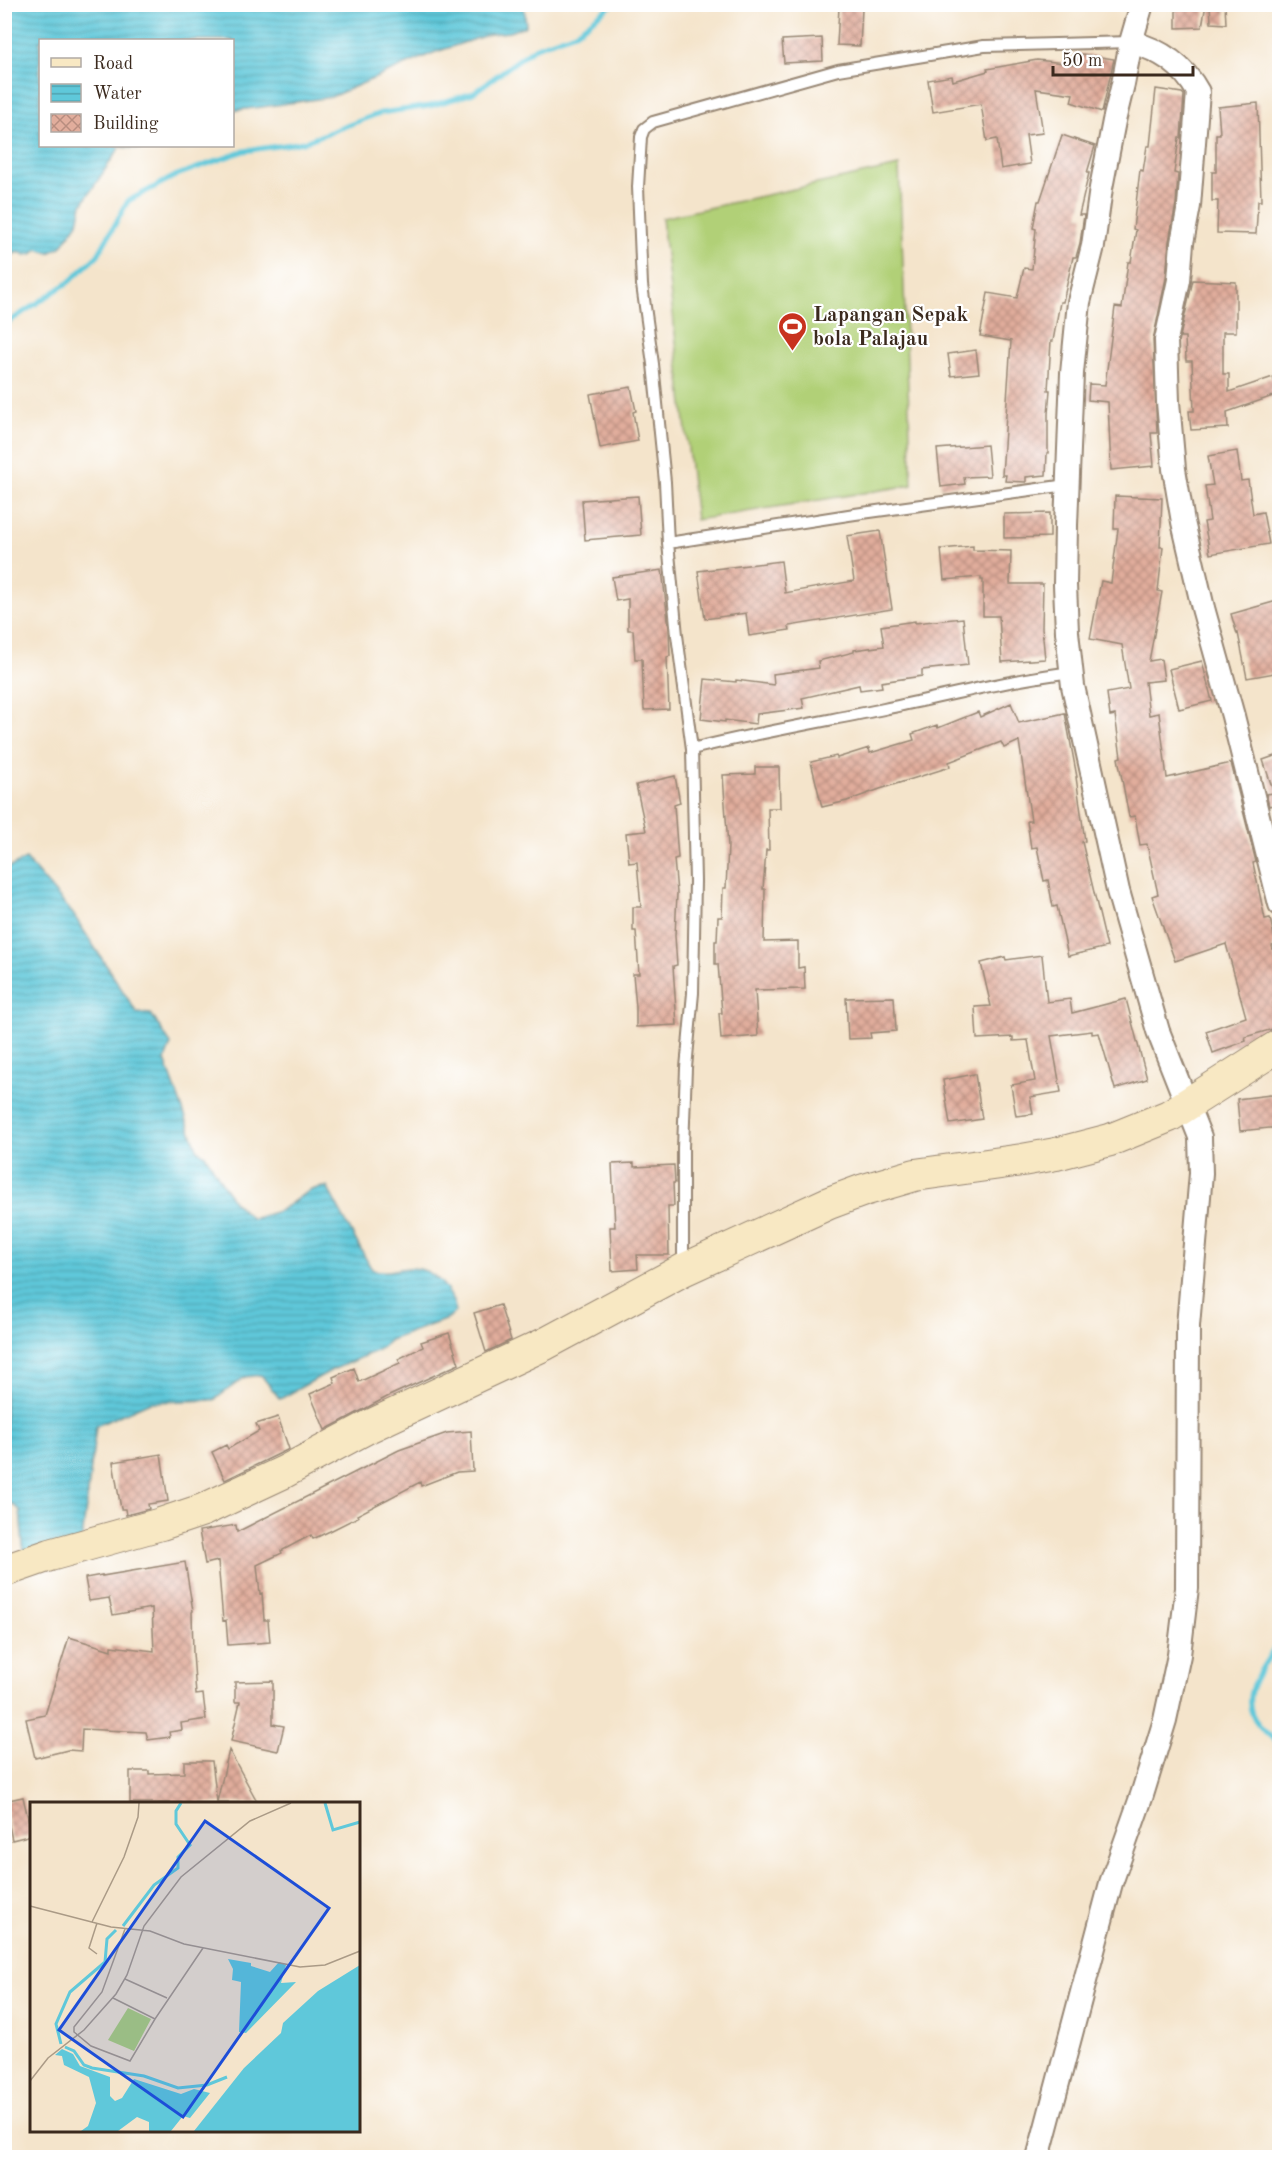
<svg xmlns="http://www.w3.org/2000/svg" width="1284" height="2162" font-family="'Old Standard TT',serif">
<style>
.grass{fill:#b1d077;stroke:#767d4a;stroke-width:1.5}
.water{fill:url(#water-rules);stroke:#4d797c;stroke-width:1.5}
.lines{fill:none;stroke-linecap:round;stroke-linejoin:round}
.stream{stroke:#5fc8da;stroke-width:5}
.building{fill:url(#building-cross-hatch)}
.service-casing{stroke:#988774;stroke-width:14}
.minor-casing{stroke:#988774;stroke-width:26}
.secondary-casing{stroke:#988774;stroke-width:34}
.service{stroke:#fff;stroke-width:10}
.minor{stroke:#fff;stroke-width:22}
.secondary{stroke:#f8e8c3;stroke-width:32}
.labels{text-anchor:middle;stroke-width:4.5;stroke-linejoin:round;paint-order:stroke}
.poi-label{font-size:21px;font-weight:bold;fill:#3b2a1e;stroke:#fff;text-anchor:start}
.inset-river{fill:none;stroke:#5fc8da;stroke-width:3}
.inset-road{fill:none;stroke:#aa9a86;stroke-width:1.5}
.view{fill:#1d4ed8;fill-opacity:0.15;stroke:#1d4ed8;stroke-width:3}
.inset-edge{fill:none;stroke:#3b2a1e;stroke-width:3}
</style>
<defs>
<pattern id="water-rules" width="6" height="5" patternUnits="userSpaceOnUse" patternTransform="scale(1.5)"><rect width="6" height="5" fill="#5fc8da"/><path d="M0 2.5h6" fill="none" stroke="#50a3b0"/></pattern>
<pattern id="building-cross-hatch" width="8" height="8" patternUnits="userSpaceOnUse" patternTransform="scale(1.5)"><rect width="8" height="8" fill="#e1ad9c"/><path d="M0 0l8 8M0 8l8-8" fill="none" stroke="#b88d7f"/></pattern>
</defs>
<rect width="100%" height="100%" fill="#fff"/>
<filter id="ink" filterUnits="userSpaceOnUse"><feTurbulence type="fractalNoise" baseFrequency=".0167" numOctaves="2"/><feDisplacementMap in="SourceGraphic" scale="12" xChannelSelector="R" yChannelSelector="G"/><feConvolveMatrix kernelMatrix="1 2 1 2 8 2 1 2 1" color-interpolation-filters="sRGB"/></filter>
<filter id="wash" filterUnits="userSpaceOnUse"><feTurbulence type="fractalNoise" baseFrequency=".008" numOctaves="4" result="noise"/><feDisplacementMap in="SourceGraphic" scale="24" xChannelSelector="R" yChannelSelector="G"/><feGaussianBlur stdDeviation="1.35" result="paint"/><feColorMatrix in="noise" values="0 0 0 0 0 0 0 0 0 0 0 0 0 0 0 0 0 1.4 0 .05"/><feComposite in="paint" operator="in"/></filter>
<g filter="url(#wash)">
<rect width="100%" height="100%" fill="#f4e4cb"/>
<path class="grass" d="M 899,166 L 912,485 L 696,520 L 662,218 Z"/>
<path class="water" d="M 524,4 L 526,26 L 509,32 L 490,34 L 433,53 L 331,97 L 233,111 L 232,40 L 40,40 L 40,146 L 149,146 L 141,149 L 120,147 L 82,204 L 78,223 L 61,247 L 49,253 L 37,249 L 32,254 L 25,255 C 15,248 12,257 5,262 L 5,5 Z
M 26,859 L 73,914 L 137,1013 L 151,1014 L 171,1044 L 165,1060 L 197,1149 L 206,1156 L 233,1201 L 252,1219 C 261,1216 272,1214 280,1210 C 297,1202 305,1187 327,1187 L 371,1268 C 385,1276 397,1267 412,1268 C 434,1268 452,1291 456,1311 L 447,1319 L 390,1340 L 378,1350 L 332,1370 L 280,1399 L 261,1375 L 245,1377 L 214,1400 L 150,1402 L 96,1426 L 82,1540 L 24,1558 L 20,1510 L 5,1499 L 4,870 Z"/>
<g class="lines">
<path class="stream" d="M 4,325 L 69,282 L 98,255 L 128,201 L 177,175 L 244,151 L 304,142 L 380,113 L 430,106 L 473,93 L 536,47 L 575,33 L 613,4
M 1280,1640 C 1265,1666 1234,1696 1259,1725 C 1265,1733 1273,1738 1280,1745
M 1280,1904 L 1274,1925 L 1280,1936"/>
</g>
<g id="blocks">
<path class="building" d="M 1176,4 L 1206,4 L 1202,27 L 1176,28 Z
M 1210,4 L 1225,4 L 1226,24 L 1211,23 Z
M 839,7 L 862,9 L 860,46 L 837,45 Z
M 822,38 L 823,61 L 784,63 L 782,40 Z
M 1075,53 L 1114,59 L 1102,112 L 1071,102 L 1073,94 L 1036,89 L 1043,133 L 1026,135 L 1030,164 L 1001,169 L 997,139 L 987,141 L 981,104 L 933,112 L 928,80 L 952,76 L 953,81 L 988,71 L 987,69 L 1037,60 L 1073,64 Z
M 1156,89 L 1182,93 L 1184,95 L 1181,138 L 1179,138 L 1174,173 L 1178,174 L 1176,204 L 1169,241 L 1166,278 L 1153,340 L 1157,433 L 1151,433 L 1154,466 L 1111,470 L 1108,402 L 1088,400 L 1089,384 L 1105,385 L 1115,307 L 1122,308 L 1128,262 L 1131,262 L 1136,230 L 1133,229 L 1140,170 L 1143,171 L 1147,146 L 1150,146 Z
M 1258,103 L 1261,201 L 1258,201 L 1256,234 L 1217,233 L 1218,201 L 1212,201 L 1212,172 L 1216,172 L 1216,134 L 1220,134 L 1218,107 Z
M 1062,135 L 1095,146 L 1087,173 L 1089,173 L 1079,215 L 1084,215 L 1080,243 L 1076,257 L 1073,257 L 1063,302 L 1060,302 L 1053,341 L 1051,341 L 1048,390 L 1050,390 L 1048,414 L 1048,453 L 1047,453 L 1046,475 L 1026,477 L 1026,482 L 1005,481 L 1006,475 L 1002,475 L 1011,341 L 980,336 L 988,293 L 1017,298 L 1024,268 L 1032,269 L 1036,229 L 1033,228 L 1038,201 L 1040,201 Z
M 1193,280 L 1236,282 L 1236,332 L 1223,332 L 1223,374 L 1229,374 L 1229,392 L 1273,377 L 1279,394 L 1227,412 L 1228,428 L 1191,430 L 1189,411 L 1194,411 L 1192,361 L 1186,361 L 1185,337 L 1180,337 Z
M 976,350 L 979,373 L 951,376 L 948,354 Z
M 631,387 L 636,411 L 633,412 L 638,441 L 600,448 L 590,394 Z
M 987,445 L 990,476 L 964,477 L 965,484 L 941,487 L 937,449 Z
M 1237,451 L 1241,481 L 1248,480 L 1253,514 L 1263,512 L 1269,544 L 1210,554 L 1204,522 L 1210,521 L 1205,486 L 1213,485 L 1208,456 Z
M 638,496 L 641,535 L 585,540 L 582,500 Z
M 1115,496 L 1162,498 L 1160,547 L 1163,547 L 1158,591 L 1162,592 L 1149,661 L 1161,659 L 1164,680 L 1145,682 L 1149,715 L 1159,713 L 1167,778 L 1231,763 L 1256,862 L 1253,863 L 1265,919 L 1270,918 L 1276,945 L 1272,946 L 1280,973 L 1280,1001 L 1273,1003 L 1280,1027 L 1245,1037 L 1246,1041 L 1213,1053 L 1206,1031 L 1246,1017 L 1226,944 L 1175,961 L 1152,896 L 1158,894 L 1147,844 L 1140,845 L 1135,816 L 1129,817 L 1118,758 L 1121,757 L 1115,715 L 1110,716 L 1107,693 L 1129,689 L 1122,645 L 1090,639 L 1101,581 L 1111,583 L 1118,529 L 1114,529 Z
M 1050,513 L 1050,537 L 1004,538 L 1004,514 Z
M 880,531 L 892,609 L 789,626 L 790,630 L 749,636 L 746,613 L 705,619 L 698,571 L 781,561 L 785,593 L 854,581 L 847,536 Z
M 973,546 L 973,550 L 1011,551 L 1010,584 L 1043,584 L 1042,628 L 1045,659 L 1002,662 L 999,616 L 983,616 L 983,580 L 981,580 L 981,577 L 944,580 L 941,549 Z
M 662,570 L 669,629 L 670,656 L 667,657 L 669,709 L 644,710 L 642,659 L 635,659 L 633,630 L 628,630 L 628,599 L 616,601 L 612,577 Z
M 1277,601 L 1280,610 L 1280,672 L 1247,678 L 1238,633 L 1237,634 L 1231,614 Z
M 963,618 L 968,665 L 922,670 L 922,676 L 881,682 L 882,687 L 860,690 L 859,685 L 802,698 L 804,708 L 757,714 L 756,724 L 725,720 L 725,722 L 701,719 L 705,679 L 736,682 L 736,680 L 774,685 L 773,674 L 819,668 L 818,661 L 854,652 L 854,650 L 884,646 L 881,626 L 915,621 L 915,623 Z
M 1202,661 L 1212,701 L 1179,709 L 1169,669 Z
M 1011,703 L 1019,723 L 1065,713 L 1077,777 L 1076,777 L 1085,841 L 1082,842 L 1107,947 L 1068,956 L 1057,906 L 1053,907 L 1048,880 L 1044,881 L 1037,847 L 1031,848 L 1027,821 L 1031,821 L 1019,741 L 1004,748 L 1001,742 L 949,762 L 950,767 L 880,789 L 847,801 L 822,807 L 811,762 L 836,756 L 837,758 L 869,748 L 870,753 L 914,740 L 912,734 L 937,725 L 938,728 L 978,712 L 980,717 Z
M 1280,754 L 1280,803 L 1269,806 L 1266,794 L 1274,793 L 1263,760 Z
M 755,767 L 779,767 L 780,808 L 768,808 L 769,850 L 766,850 L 763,889 L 765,889 L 764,942 L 798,941 L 798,968 L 804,967 L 805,989 L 755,990 L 758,1036 L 721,1039 L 719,1013 L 722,1013 L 718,964 L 715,964 L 715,941 L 717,941 L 718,917 L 722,917 L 723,888 L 726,888 L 728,846 L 723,775 L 755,774 Z
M 675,776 L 680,803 L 674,805 L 678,858 L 674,859 L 677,893 L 675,936 L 677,965 L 673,966 L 677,1025 L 636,1027 L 636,1007 L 633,974 L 639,974 L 636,931 L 633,931 L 633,907 L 641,907 L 637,862 L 629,863 L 626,833 L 646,831 L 636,785 Z
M 1042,955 L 1047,1002 L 1070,999 L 1072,1013 L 1126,999 L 1147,1079 L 1115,1089 L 1099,1033 L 1092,1034 L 1092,1031 L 1051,1036 L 1061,1092 L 1030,1097 L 1033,1114 L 1016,1116 L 1011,1085 L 1035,1081 L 1028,1040 L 1013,1041 L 1013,1037 L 977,1039 L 975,1007 L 991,1006 L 981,963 L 1005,957 L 1006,960 Z
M 894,997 L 896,1031 L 870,1033 L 871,1038 L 848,1039 L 846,998 Z
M 975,1074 L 982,1119 L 950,1124 L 943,1080 Z
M 1280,1094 L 1280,1127 L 1240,1131 L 1237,1099 Z
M 634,1163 L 634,1167 L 674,1165 L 675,1183 L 673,1183 L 674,1206 L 668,1206 L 669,1255 L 637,1255 L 638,1269 L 612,1271 L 610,1227 L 615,1227 L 612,1164 Z
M 500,1305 L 511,1340 L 486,1352 L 474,1313 Z
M 449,1333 L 459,1364 L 389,1396 L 325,1430 L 310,1394 L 335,1383 L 333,1377 L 354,1368 L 359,1382 L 400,1363 L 398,1359 L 423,1347 L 421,1342 Z
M 278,1417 L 289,1449 L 225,1480 L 212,1452 L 226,1445 L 228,1449 L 259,1431 L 256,1424 Z
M 471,1431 L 473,1471 L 457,1472 L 421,1486 L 420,1482 L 357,1515 L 358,1517 L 330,1531 L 313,1539 L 311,1535 L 281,1551 L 282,1553 L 257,1565 L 260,1594 L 262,1593 L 264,1620 L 268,1620 L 270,1642 L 228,1645 L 226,1620 L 223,1621 L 218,1561 L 205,1564 L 199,1531 L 236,1525 L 237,1532 L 399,1450 L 447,1433 Z
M 161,1454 L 168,1501 L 148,1504 L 149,1509 L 126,1515 L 125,1509 L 121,1509 L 113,1462 Z
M 185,1562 L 193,1611 L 192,1612 L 193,1653 L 196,1695 L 203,1694 L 206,1719 L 181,1723 L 182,1730 L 169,1732 L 170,1737 L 148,1740 L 146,1732 L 82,1729 L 81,1751 L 68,1750 L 35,1758 L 26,1719 L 45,1715 L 69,1637 L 111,1650 L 111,1646 L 154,1651 L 152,1608 L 113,1615 L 109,1598 L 89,1601 L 85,1578 L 102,1575 L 102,1576 Z
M 273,1681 L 273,1724 L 284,1726 L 278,1751 L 231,1741 L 240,1702 L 235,1702 L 235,1682 Z
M 229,1750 L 258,1803 L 130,1803 L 130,1771 L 149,1771 L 149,1774 L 184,1773 L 184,1761 L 212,1761 L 217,1802 Z
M 23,1797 L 32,1835 L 12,1840 L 4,1801 Z"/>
</g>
</g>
<g filter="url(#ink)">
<use href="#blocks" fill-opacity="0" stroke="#988774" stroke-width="1.5"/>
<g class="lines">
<defs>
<path id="service" d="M 668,543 L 665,482 L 653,364 L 642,285 L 638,187 L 641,137 L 644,129 L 653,122 L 838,70 L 984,46 L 1131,42
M 692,749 C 756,733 820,722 884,709 C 947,696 1008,680 1072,672
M 683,1267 L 683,1148 L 686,1068 L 693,993 L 695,881 L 692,749 L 677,635 L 668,543 L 855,514 L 1067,485"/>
<path id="minor" d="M 1131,42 C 1161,50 1183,65 1198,92 L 1189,206 L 1182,243 L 1179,280 L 1166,340 L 1168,402 L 1174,469 L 1183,522 L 1203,608 L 1233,716 L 1280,904
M 1038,2158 L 1111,1883 L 1142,1795 L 1165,1720 L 1179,1655 L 1187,1588 L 1188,1326 L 1201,1173 L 1200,1137 L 1158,1031 L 1118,891 L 1073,686 L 1067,632 L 1065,585 L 1066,525 L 1072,373 L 1079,302 L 1093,246 L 1101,188 L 1114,121 L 1123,84 L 1131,42 L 1142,4"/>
<path id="secondary" d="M 4,1571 L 50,1555 L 161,1524 L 203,1510 L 284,1472 L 370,1426 L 545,1344 L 683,1270 L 829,1203 L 864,1190 L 915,1175 L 1022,1160 L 1056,1154 L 1110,1140 L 1169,1116 L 1280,1045"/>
</defs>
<use href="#service" class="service-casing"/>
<use href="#minor" class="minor-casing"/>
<use href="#secondary" class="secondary-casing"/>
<use href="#service" class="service"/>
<use href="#minor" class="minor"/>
<use href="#secondary" class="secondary"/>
</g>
</g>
<defs>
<symbol id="stadium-pin" viewBox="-11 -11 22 30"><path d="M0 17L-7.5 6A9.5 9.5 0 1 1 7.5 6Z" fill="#c8321e" stroke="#fff"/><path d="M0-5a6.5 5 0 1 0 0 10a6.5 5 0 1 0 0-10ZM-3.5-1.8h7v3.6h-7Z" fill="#fff"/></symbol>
</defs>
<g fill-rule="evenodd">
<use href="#stadium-pin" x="776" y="310" width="33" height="45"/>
</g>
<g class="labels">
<g class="poi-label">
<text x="813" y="321">Lapangan Sepak<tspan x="813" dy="24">bola Palajau</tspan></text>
</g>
</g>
<g transform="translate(30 1802)">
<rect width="330" height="330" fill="#f4e4cb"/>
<path d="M 98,206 L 121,217 L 104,249 L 78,238 Z" fill="#b1d077"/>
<path d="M 198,157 L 221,161 L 221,164 L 240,170 L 249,160 L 256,163 L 251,181 L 266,180 L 216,231 L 209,230 L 211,180 L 202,178 L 203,167 ZM 330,163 L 330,329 L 164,329 L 214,266 L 251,231 L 253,221 L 288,189 ZM 32,247 L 43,252 L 50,264 L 80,275 L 80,294 L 85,299 L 92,296 L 104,277 L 151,292 L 164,287 L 180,291 L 160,316 L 153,314 L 141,329 L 119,329 L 119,320 L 107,315 L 88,329 L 51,329 L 58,324 L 66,301 L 59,275 L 34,263 L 32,254 L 25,253 Z" fill="#5fc8da"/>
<path class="inset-river" d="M 295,1 L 303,28 L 330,20M 93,124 L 124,83 L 148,66 L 148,55 L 160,43 L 146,22 L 146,9 L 151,1M 31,242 L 26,222 L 40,190 L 75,160 L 77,137 L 86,128M 35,245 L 44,249 L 54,263 L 62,266 L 114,274 L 148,286 L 177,283 L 197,275"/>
<path class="inset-road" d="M 0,104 L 81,125 L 120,129 L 154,142 L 270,165 L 295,163 L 330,149M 62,120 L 94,55 L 108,15 L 109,1M 67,121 L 59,146 L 67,152M 95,127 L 72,190 L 44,225 L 44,230 L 61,244 L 100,259 L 125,217M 95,177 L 137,196M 83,196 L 125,217 L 173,146M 0,279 L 18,256 L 54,228 L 86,192 L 97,173 L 114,124 L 151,75 L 220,19 L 261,1"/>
<path class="view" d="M 175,19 L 299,106 L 153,315 L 29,228 Z"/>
<rect width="330" height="330" class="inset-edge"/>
</g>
<rect width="1284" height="2162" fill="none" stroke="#fff" stroke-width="24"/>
<rect x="39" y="39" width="195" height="108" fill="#ffffff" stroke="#b1aaa5" stroke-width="1.5"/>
<rect x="51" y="58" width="30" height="9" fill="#f8e8c3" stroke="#b1aaa5" stroke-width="1.5"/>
<text x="93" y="69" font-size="18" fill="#3b2a1e">Road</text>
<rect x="51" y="84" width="30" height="18" fill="url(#water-rules)" stroke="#b1aaa5" stroke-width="1.5"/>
<text x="93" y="99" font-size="18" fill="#3b2a1e">Water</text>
<rect x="51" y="114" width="30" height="18" fill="url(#building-cross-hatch)" stroke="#b1aaa5" stroke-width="1.5"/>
<text x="93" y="129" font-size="18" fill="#3b2a1e">Building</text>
<path d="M1053 66v9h140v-9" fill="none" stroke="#3b2a1e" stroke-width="3"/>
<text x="1062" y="66" font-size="18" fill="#3b2a1e" stroke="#ffffff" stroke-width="4.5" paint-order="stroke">50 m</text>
</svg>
